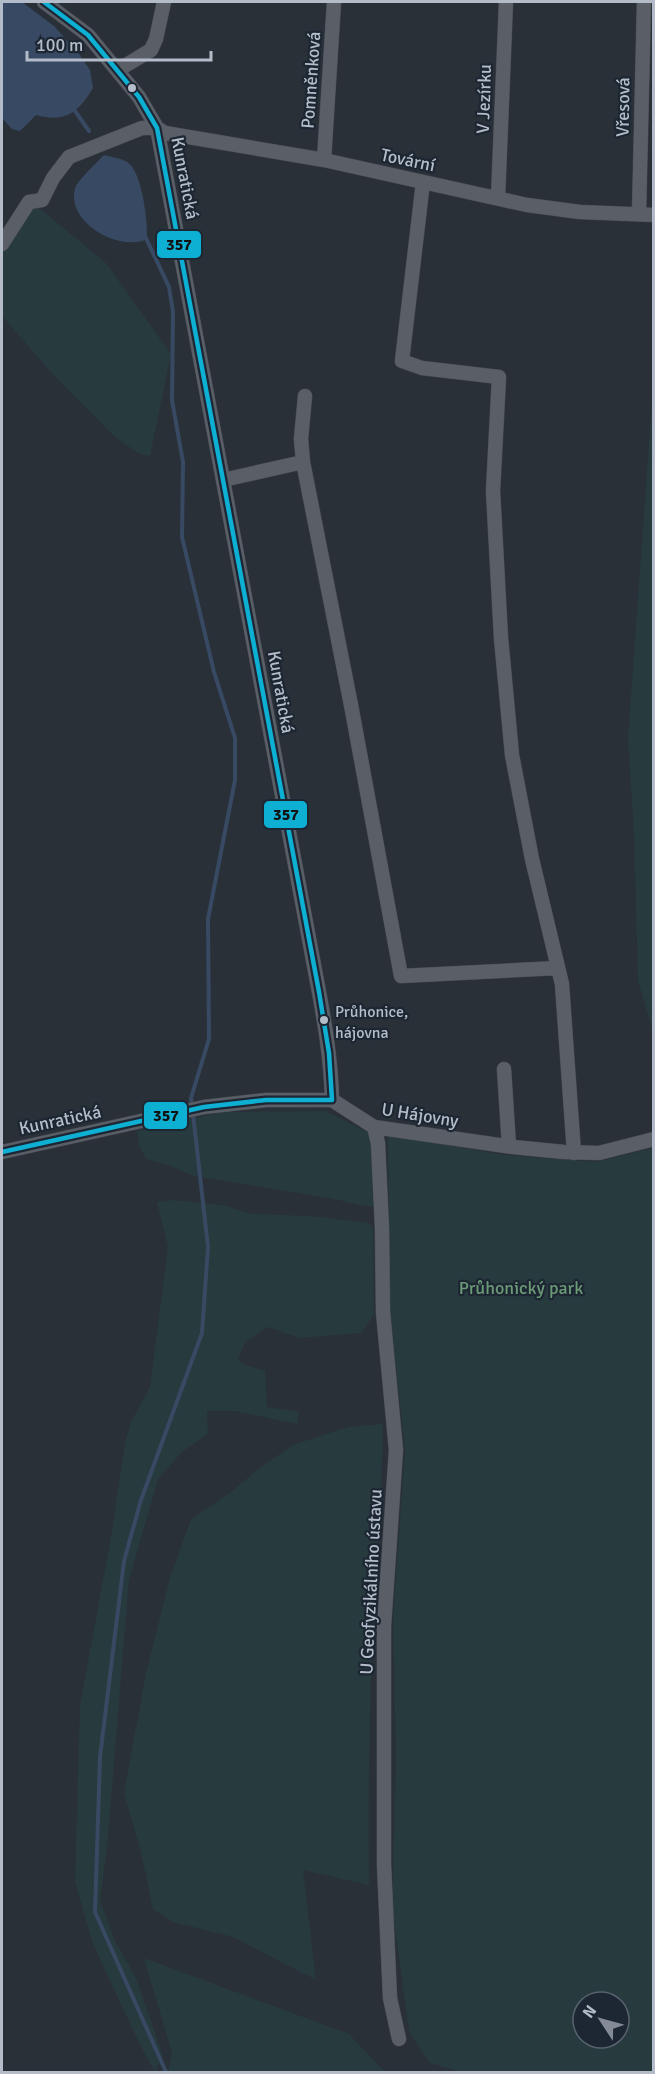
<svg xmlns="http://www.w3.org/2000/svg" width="655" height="2074" font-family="Signika,sans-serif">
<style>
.green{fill:#273a3e;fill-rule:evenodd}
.water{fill:#384963}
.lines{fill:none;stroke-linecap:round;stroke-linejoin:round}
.stream{stroke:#384963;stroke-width:4}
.minor-casing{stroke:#484c53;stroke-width:15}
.minor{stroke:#5a5e66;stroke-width:14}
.bus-1-casing{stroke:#1d2633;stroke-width:9}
.bus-1{stroke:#0dafd3;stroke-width:4.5}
.bus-dot{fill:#b4bcc9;stroke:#1d2633;stroke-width:2}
.labels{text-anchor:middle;stroke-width:4.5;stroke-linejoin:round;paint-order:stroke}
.bus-label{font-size:16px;fill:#b4bcc9;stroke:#1d2633;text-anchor:start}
.street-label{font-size:18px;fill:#b4bcc9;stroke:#1d2633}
.park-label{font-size:18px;fill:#6b9a76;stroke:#1d2633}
.line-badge{stroke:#1d2633;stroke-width:2}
.pale-badge-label{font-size:16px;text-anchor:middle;font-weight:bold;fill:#111}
</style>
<rect width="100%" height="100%" fill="#2a3038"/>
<path class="green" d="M 33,203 L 106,263 L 171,354 L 150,456 L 139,454 L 114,436 L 50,371 L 2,316 L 2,252 Z
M 653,386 L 653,1031 L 638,981 L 634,834 L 628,739 Z
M 325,1111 L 371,1134 L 373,1206 L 364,1206 L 330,1198 L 193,1176 L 169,1165 L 146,1159 L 139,1145 L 137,1131 L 223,1112 Z
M 388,1135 L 505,1155 L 597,1162 L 653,1148 L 653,2072 L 460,2072 L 429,2062 L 409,2031 L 392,1907 L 396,1759 L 393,1618 L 405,1449 L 390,1310 ZM 583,2002 L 619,2002 L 619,2038 L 583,2038 Z
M 173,1200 L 223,1205 L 252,1214 L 311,1216 L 369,1223 L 373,1228 L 374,1315 L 361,1333 L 299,1338 L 268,1327 L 245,1342 L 238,1360 L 243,1364 L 265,1371 L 267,1407 L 299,1412 L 297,1424 L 235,1411 L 207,1411 L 208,1434 L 183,1451 L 158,1479 L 129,1580 L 107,1848 L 100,1900 L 115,1941 L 136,1978 L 163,2056 L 155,2072 L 139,2043 L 93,1944 L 75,1882 L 80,1705 L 111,1537 L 125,1443 L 131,1422 L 150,1387 L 168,1246 L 157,1202 Z
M 383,1424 C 382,1500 375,1576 372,1652 C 369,1730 368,1807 369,1885 L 303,1870 L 316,1980 L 233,1937 L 173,1922 L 153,1909 L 141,1852 L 124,1793 L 146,1673 L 170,1578 L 191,1519 L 231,1492 L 258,1469 L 293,1445 L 348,1427 Z
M 144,1958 L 349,2034 L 385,2072 L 168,2072 L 172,2053 Z"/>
<path class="water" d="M 2,2 L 22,2 L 54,26 L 79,54 L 90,70 L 93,88 C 78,113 65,123 36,115 L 20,131 L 12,129 L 2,118 Z
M 104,155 C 111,157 121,158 127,162 C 142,170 148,223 147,239 C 118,253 63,220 76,186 C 79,180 98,161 104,155 Z"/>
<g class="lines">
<path class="stream" d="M 71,109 L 75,111 L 89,131
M 145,236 L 169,287 L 173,312 L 172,400 L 183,462 L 182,537 L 214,672 L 235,738 L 235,780 L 208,919 L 209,1039 L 191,1098 L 192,1107
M 166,2072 L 95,1912 L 100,1757 L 124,1561 L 141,1500 L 202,1333 L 208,1247 L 193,1114"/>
<defs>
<path id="minor" d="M 44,2 L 88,35 L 139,97 L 157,128 L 316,976 C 324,1018 331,1058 332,1100
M 118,70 L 151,50 L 156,39 L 164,2
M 157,128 L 165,133 L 324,160 L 527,205 L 580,212 L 654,215
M 324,160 L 334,2
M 423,182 L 402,361 L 422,368 L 499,377 L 493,491 L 501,638 L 512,755 L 532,859 L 562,984 L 574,1153
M 498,198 L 506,2
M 639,214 L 644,2
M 2,244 L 29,202 L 42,200 L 53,178 L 69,157 L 142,128 L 157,128
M 305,396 L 301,439 L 303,462 L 351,705 L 401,976 L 558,968
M 223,480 L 303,462
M 504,1069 L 509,1146
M 374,1127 L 378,1143 L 382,1228 L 383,1312 L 396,1450 L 384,1626 L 384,1864 L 390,1998 L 399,2039
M 2,1152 L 204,1107 L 266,1100 L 332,1100 L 374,1127 L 513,1147 L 564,1152 L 599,1153 L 654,1139"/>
</defs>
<use href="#minor" class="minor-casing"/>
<use href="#minor" class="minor"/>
<defs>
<path id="bus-1" d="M 44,2 L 88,35 L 139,97 L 157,128 L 319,992 L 329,1053 L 332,1100
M 2,1152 L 204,1107 L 266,1100 L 332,1100"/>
</defs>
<use href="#bus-1" class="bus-1-casing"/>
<use href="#bus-1" class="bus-1"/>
</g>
<g class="bus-dot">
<circle cx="132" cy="88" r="5"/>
<circle cx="324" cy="1020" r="5"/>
</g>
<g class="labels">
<g class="bus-label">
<text x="335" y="1017">Průhonice,<tspan x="335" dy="21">hájovna</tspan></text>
</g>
<g class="street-label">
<text transform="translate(311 80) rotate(-86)" y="6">Pomněnková</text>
<text transform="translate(484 99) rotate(-88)" y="6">V Jezírku</text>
<text transform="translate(623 107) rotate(-89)" y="6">Vřesová</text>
<text transform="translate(408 160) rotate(12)" y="6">Tovární</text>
<text transform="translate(185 178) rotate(79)" y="6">Kunratická</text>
<text transform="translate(281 692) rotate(80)" y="6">Kunratická</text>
<text transform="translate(420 1115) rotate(9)" y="6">U Hájovny</text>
<text transform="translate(60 1120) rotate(-12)" y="6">Kunratická</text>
<text transform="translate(371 1582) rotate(-87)" y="6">U Geofyzikálního ústavu</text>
</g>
<g class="park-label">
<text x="521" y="1294">Průhonický park</text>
</g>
</g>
<g class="line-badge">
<rect x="156" y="230" width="46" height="29" rx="6" fill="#0dafd3"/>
<rect x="263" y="800" width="45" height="29" rx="6" fill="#0dafd3"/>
<rect x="143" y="1101" width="45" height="29" rx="6" fill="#0dafd3"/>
</g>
<g class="pale-badge-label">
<text x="179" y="250">357</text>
<text x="286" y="820">357</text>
<text x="166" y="1121">357</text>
</g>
<rect width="655" height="2074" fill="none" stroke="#b4bcc9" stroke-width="6"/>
<g transform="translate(601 2020) rotate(306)"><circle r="28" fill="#1d2633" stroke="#59626f" stroke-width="1.5"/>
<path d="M0-4.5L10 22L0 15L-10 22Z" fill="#848b96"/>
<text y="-9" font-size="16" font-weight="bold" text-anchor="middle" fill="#b4bcc9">N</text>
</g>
<path d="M27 51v9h184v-9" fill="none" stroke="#b4bcc9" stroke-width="3"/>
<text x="36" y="51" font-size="18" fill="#b4bcc9" stroke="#1d2633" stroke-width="4.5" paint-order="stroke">100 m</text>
</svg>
